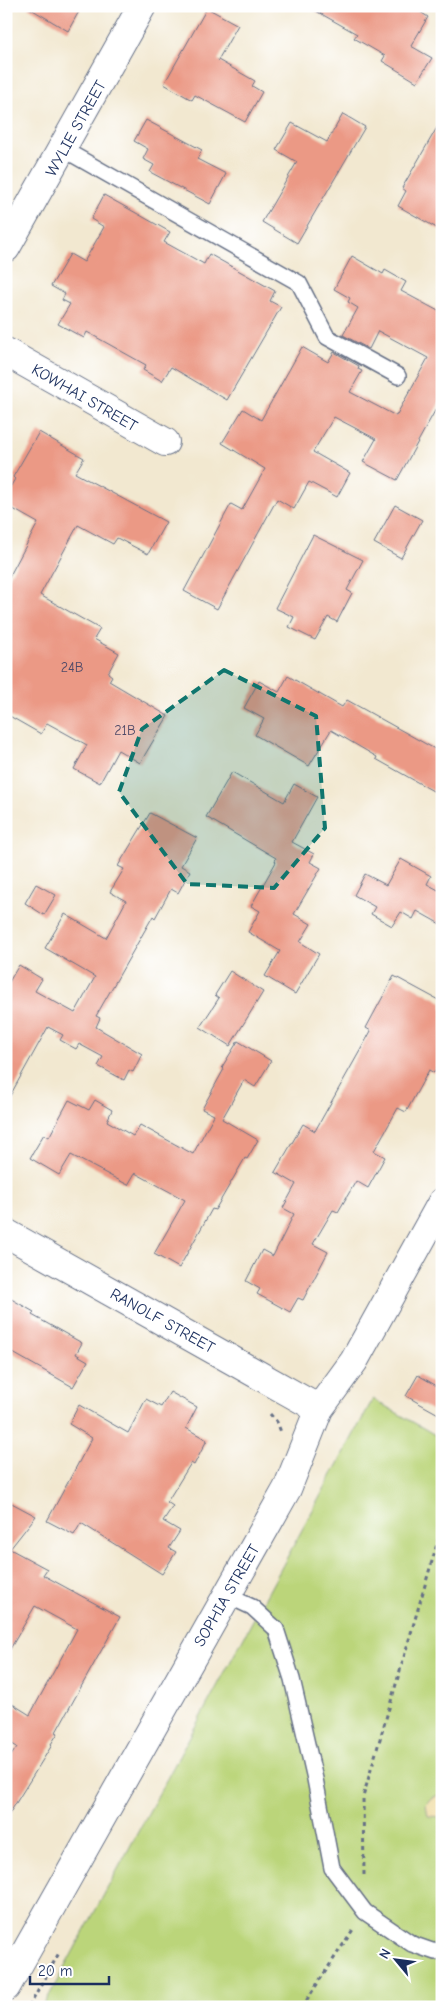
<svg xmlns="http://www.w3.org/2000/svg" width="448" height="2013" font-family="'Comic Neue',sans-serif">
<style>
.green{fill:#bbd57a;stroke:#6b826c}
.sand{fill:#eeda9e;stroke:#84847e}
.building{fill:#eb9985}
.lines{fill:none;stroke-linecap:round;stroke-linejoin:round}
.lane-casing{stroke:#667086;stroke-width:18}
.street-casing{stroke:#667086;stroke-width:30}
.path{stroke:#667086;stroke-width:3;stroke-dasharray:4 4;stroke-linecap:butt}
.lane{stroke:#fff;stroke-width:15}
.street{stroke:#fff;stroke-width:28}
.marked{fill:#0f766e;fill-opacity:0.2;stroke:#0f766e;stroke-width:4;stroke-dasharray:10 6;stroke-linejoin:round}
.labels{text-anchor:middle;stroke-width:5;stroke-linejoin:round;paint-order:stroke}
.number-label{font-size:14px;fill:#4f4a68}
.street-label{font-size:16px;fill:#1b2f5e;stroke:#fff}
</style>
<rect width="100%" height="100%" fill="#fff"/>
<filter id="ink" filterUnits="userSpaceOnUse"><feTurbulence type="fractalNoise" baseFrequency=".02" numOctaves="2"/><feDisplacementMap in="SourceGraphic" scale="10" xChannelSelector="R" yChannelSelector="G"/><feConvolveMatrix kernelMatrix="1 2 1 2 8 2 1 2 1" color-interpolation-filters="sRGB"/></filter>
<filter id="wash" filterUnits="userSpaceOnUse"><feTurbulence type="fractalNoise" baseFrequency=".0096" numOctaves="4" result="noise"/><feDisplacementMap in="SourceGraphic" scale="20" xChannelSelector="R" yChannelSelector="G"/><feGaussianBlur stdDeviation="1.12" result="paint"/><feColorMatrix in="noise" values="0 0 0 0 0 0 0 0 0 0 0 0 0 0 0 0 0 1.4 0 .05"/><feComposite in="paint" operator="in"/></filter>
<g filter="url(#wash)">
<rect width="100%" height="100%" fill="#f2e8d0"/>
<path class="green" d="M 373,1399 L 442,1439 L 442,2007 L 43,2007 Z"/>
<path class="sand" d="M 439,1795 L 442,1796 L 442,1817 L 428,1816 L 426,1804 L 431,1798 Z"/>
<g id="blocks">
<path class="building" d="M 26,6 L 82,6 L 68,31 Z
M 307,6 L 411,6 L 428,17 L 411,46 L 432,58 L 417,82 L 382,61 L 385,56 L 354,38 L 357,34 Z
M 207,8 L 238,25 L 218,60 L 255,81 L 252,86 L 262,92 L 245,122 L 195,95 L 192,100 L 164,84 Z
M 343,114 L 365,127 L 297,243 L 262,222 L 297,162 L 276,150 L 292,123 L 327,142 Z
M 442,119 L 442,231 L 398,206 L 406,191 L 402,188 Z
M 146,120 L 202,150 L 197,159 L 226,174 L 210,204 L 150,172 L 154,165 L 143,159 L 148,149 L 134,141 Z
M 104,195 L 170,232 L 164,242 L 204,264 L 209,254 L 275,291 L 270,301 L 281,307 L 227,400 L 171,367 L 162,381 L 143,370 L 146,365 L 87,332 L 84,338 L 58,324 L 70,304 L 62,300 L 65,294 L 51,286 L 70,254 L 84,262 L 104,227 L 91,219 Z
M 352,256 L 383,274 L 385,270 L 406,282 L 401,291 L 442,313 L 442,398 L 397,480 L 363,462 L 376,439 L 334,417 L 313,452 L 350,473 L 337,497 L 309,482 L 294,509 L 277,499 L 217,609 L 184,591 L 231,504 L 242,510 L 265,469 L 222,443 L 243,409 L 261,420 L 302,347 L 328,362 L 334,352 L 359,366 L 358,369 L 362,371 L 350,392 L 396,416 L 428,358 L 378,331 L 369,349 L 343,335 L 358,308 L 348,302 L 350,298 L 334,289 Z
M 39,432 L 84,458 L 75,473 L 166,522 L 148,554 L 117,538 L 113,544 L 78,525 L 40,595 L 100,629 L 94,639 L 119,653 L 108,673 L 112,676 L 109,681 L 168,716 L 140,763 L 118,750 L 100,783 L 74,769 L 87,745 L 47,723 L 41,734 L 6,714 L 6,583 L 38,523 L 6,505 L 6,494 L 15,479 L 13,477 Z
M 395,505 L 422,520 L 401,558 L 374,543 Z
M 313,535 L 363,560 L 347,590 L 352,593 L 337,622 L 328,617 L 315,640 L 289,627 L 294,617 L 275,608 Z
M 288,676 L 342,707 L 347,700 L 442,753 L 442,796 L 376,759 L 377,757 L 331,730 L 309,766 L 255,735 L 264,719 L 244,708 L 259,681 L 279,692 Z
M 232,772 L 284,802 L 294,784 L 317,797 L 292,842 L 314,854 L 310,862 L 321,868 L 294,914 L 311,924 L 300,942 L 319,954 L 295,994 L 265,976 L 280,951 L 248,932 L 260,911 L 251,906 L 276,862 L 275,861 L 276,858 L 206,817 Z
M 150,813 L 197,838 L 181,866 L 190,871 L 178,893 L 171,889 L 155,918 L 153,916 L 96,1016 L 100,1018 L 96,1027 L 142,1054 L 133,1072 L 129,1070 L 124,1080 L 98,1066 L 103,1057 L 79,1044 L 76,1049 L 60,1040 L 63,1035 L 48,1027 L 6,1103 L 6,987 L 19,965 L 42,979 L 35,991 L 75,1013 L 95,977 L 45,948 L 65,914 L 106,938 L 126,901 L 110,892 L 124,869 L 118,866 Z
M 401,859 L 431,876 L 427,884 L 442,892 L 442,925 L 417,911 L 413,919 L 401,912 L 392,926 L 371,914 L 375,907 L 354,895 L 365,874 L 386,885 Z
M 36,884 L 56,895 L 44,915 L 25,903 Z
M 230,971 L 263,992 L 230,1046 L 200,1027 L 219,998 L 215,995 Z
M 394,976 L 442,1002 L 442,1058 L 434,1073 L 429,1070 L 406,1112 L 398,1108 L 374,1151 L 385,1157 L 368,1188 L 356,1181 L 338,1212 L 333,1210 L 313,1244 L 328,1252 L 303,1300 L 298,1298 L 290,1312 L 257,1294 L 260,1289 L 246,1281 L 262,1250 L 273,1256 L 294,1214 L 283,1208 L 296,1184 L 275,1172 L 303,1124 L 315,1131 L 371,1031 L 366,1028 Z
M 238,1041 L 271,1061 L 255,1087 L 244,1080 L 222,1119 L 258,1140 L 247,1159 L 245,1158 L 215,1210 L 212,1209 L 179,1268 L 154,1254 L 185,1200 L 135,1173 L 128,1185 L 71,1155 L 59,1175 L 30,1158 L 44,1134 L 49,1137 L 69,1100 L 89,1110 L 95,1100 L 112,1110 L 107,1121 L 133,1136 L 140,1125 L 193,1154 L 214,1115 L 202,1109 L 224,1069 L 222,1067 Z
M 6,1296 L 34,1312 L 32,1315 L 82,1343 L 76,1354 L 88,1361 L 73,1387 L 6,1349 Z
M 418,1375 L 442,1389 L 442,1416 L 406,1396 Z
M 170,1392 L 197,1407 L 186,1428 L 207,1440 L 194,1465 L 191,1463 L 167,1502 L 173,1506 L 163,1521 L 180,1531 L 169,1548 L 176,1552 L 162,1574 L 81,1523 L 74,1535 L 47,1521 L 92,1438 L 69,1424 L 79,1405 L 128,1433 L 146,1399 L 161,1407 Z
M 6,1500 L 36,1516 L 10,1549 L 47,1569 L 43,1575 L 120,1617 L 56,1732 L 58,1733 L 51,1744 L 52,1745 L 6,1819 L 6,1763 L 17,1747 L 6,1740 L 6,1700 L 30,1715 L 77,1629 L 35,1606 L 6,1656 Z"/>
</g>
</g>
<g filter="url(#ink)">
<use href="#blocks" fill-opacity="0" stroke="#667086" stroke-width="1"/>
<g class="lines">
<defs>
<path id="lane" d="M 63,149 L 299,283 L 327,337 L 398,376
M 226,1595 L 252,1607 L 276,1629 L 292,1679 L 315,1779 L 332,1868 L 365,1912 L 412,1944 L 435,1952 L 442,1948"/>
<path id="street" d="M 6,248 L 142,6
M 6,352 L 165,442
M 6,1233 L 319,1409
M 6,1987 L 287,1489 L 319,1409 L 354,1361 L 442,1202"/>
</defs>
<use href="#lane" class="lane-casing"/>
<use href="#street" class="street-casing"/>
<path class="path" d="M 270,1414 L 277,1422 L 281,1432
M 364,1875 L 363,1797 L 442,1527
M 29,2007 L 59,1953
M 302,2007 L 354,1928"/>
<use href="#lane" class="lane"/>
<use href="#street" class="street"/>
</g>
</g>
<path class="marked" d="M 224,670 L 316,716 L 325,828 L 274,888 L 187,884 L 119,792 L 142,729 Z"/>
<g class="labels">
<g class="number-label">
<text x="72" y="672">24B</text>
<text x="125" y="735">21B</text>
</g>
<g class="street-label">
<text transform="translate(75 128) rotate(-61)" y="6">WYLIE STREET</text>
<text transform="translate(85 397) rotate(30)" y="6">KOWHAI STREET</text>
<text transform="translate(163 1320) rotate(29)" y="6">RANOLF STREET</text>
<text transform="translate(226 1595) rotate(-60)" y="6">SOPHIA STREET</text>
</g>
</g>
<rect width="448" height="2013" fill="none" stroke="#fff" stroke-width="25"/>
<g transform="translate(396 1960) rotate(299)" stroke="#ffffff" stroke-width="4" paint-order="stroke">
<path d="M0-4L9 19L0 12L-9 19Z" fill="#1b2f5e"/>
<text y="-8" font-size="14" font-weight="bold" text-anchor="middle" fill="#1b2f5e">N</text>
</g>
<path d="M30 1976v8h79v-8" fill="none" stroke="#1b2f5e" stroke-width="2.5"/>
<text x="38" y="1976" font-size="15" fill="#1b2f5e" stroke="#ffffff" stroke-width="4" paint-order="stroke">20 m</text>
</svg>
